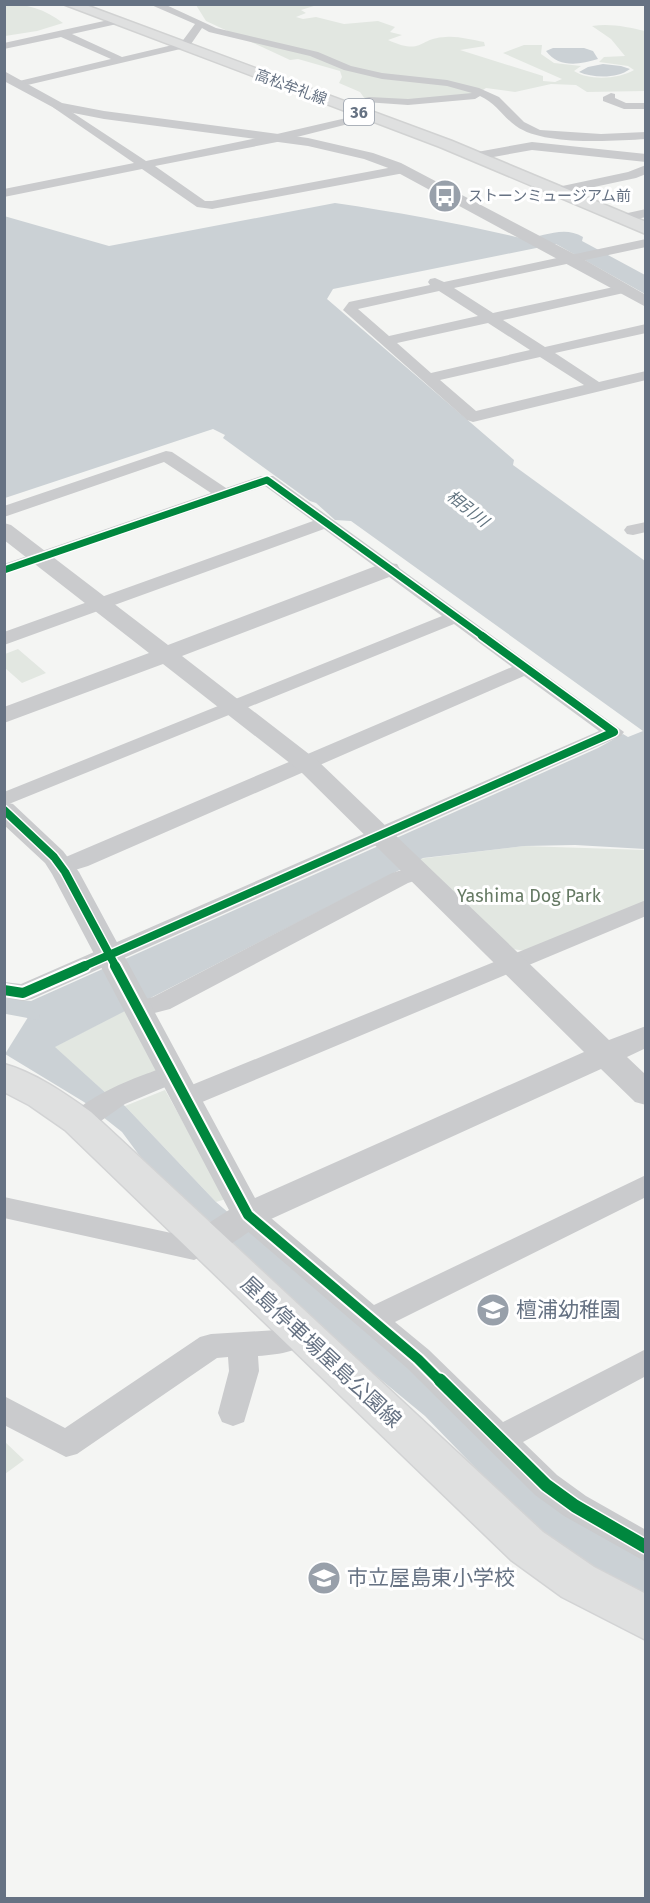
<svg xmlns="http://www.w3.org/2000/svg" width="650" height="1903" font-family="'Fira Sans','Noto Sans JP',sans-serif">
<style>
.green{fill:#e2e7e1}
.water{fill:#cbd1d5}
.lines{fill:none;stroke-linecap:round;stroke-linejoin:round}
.stream{stroke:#cbd1d5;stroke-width:7}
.secondary-casing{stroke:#d2d3d4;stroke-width:3}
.primary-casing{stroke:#d1d2d2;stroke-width:3}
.minor{fill:#cacbcd;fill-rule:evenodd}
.tertiary{fill:#cacbcd;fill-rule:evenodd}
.secondary{fill:#dfe0e0;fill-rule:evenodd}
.primary{fill:#dfe0e0;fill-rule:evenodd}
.cycleway-far3-casing{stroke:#fff;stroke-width:10}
.cycleway-far2-casing{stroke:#fff;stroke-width:11}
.cycleway-far1-casing{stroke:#fff;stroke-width:14}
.cycleway-casing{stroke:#fff;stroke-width:16}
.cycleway-far3{stroke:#00873e;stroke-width:7}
.cycleway-far2{stroke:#00873e;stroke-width:8}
.cycleway-far1{stroke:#00873e;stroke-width:10}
.cycleway{stroke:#00873e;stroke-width:13}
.labels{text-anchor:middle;stroke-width:6;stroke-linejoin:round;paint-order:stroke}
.far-street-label{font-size:15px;fill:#667283;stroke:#fff}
.far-poi-label{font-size:15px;fill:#667283;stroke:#fff;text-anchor:start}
.shield{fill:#fff;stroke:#949ca8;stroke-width:1.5}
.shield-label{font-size:16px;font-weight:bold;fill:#667283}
.far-water-label{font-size:16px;font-style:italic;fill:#61737f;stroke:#fff}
.park-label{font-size:18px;fill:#667a64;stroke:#fff}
.near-poi-label{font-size:21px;fill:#667283;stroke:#fff;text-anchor:start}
.near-street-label{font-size:21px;fill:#667283;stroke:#fff}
</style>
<rect width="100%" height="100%" fill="#f4f5f3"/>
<path class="green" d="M 5,4 C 27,4 45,9 63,23 L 37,31 L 5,36 Z
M 196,5 L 317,5 L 301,10 L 306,13 L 296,17 L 303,19 L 316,17 L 344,24 L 378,21 L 395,27 L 390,32 L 402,35 L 388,40 C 424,56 417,38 446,37 C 458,36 472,40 484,42 L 485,46 L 460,50 L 543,76 L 543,81 L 555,82 L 562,79 L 503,53 L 524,45 L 542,45 L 541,54 L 554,63 L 581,66 L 574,71 C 589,81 619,79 634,70 L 628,66 L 599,62 L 604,57 L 625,56 L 611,39 L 592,26 C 610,23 628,27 645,31 L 645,91 L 587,92 L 576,85 L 551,84 L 515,92 L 486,88 L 477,94 L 429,99 L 365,99 L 360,92 L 339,83 L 342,77 L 340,71 L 298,59 L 290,60 L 206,21 Z
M 18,649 L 46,673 L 22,683 L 5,668 L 5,654 Z
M 524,846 L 645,850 L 645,903 L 527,951 L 512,949 L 418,859 Z
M 126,1010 L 157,1072 L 107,1094 L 54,1047 Z
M 165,1090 L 226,1199 L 216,1202 L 125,1106 Z
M 4,1441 L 24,1460 L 5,1474 L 4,1474 Z"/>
<path class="water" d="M 553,48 L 584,48 L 593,51 L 598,59 C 579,65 559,68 546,51 Z
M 603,64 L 621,66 L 630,69 C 617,79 593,78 579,72 L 588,67 Z
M 335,203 C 396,212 457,223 516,237 C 538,242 560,223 583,237 L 582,241 L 645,275 L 645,294 L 556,244 L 333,289 L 327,299 L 514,460 L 513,465 L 645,561 L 645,849 L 575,845 L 524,846 L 423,858 L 55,1047 L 107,1094 L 125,1106 L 216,1202 L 317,1289 L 645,1561 L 645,1600 L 581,1563 L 532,1526 L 425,1416 L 300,1313 L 156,1178 L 122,1132 L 84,1102 L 5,1054 L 30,1014 L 4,1008 L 5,998 L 31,1001 L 598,748 L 623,734 L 628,737 L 643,731 L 351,521 L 335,520 L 316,503 L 310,501 L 223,438 L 225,435 L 213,429 L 5,498 L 4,216 L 109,246 Z"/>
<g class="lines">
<path class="stream" d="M 4,1010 L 36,1016"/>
<defs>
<path id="secondary" d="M 4,1064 C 36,1073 64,1093 91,1112 L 543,1532 L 594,1567 L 646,1594 L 646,1640 L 562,1597 L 511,1560 L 65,1130 L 29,1105 L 4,1092 Z"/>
<path id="primary" d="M 63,4 L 83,4 L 452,141 L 646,222 L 646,234 L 440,147 Z"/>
</defs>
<use href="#secondary" class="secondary-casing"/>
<use href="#primary" class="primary-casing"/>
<path class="minor" d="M 149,4 L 164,4 L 216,28 L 318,52 L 351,66 L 382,73 L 447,80 L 479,88 L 499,97 L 524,122 L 540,130 L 601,134 L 646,132 L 646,139 C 613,141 543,146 516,126 C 503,117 496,103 480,96 L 475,99 L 408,105 L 365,102 L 365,98 L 369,97 L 408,99 L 472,93 L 447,86 L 382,79 L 344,70 L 310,56 L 209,32 L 202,28 L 189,47 L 19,87 L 14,84 L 15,82 L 111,59 L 61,37 L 4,49 L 4,43 L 113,19 L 117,20 L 117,24 L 72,34 L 122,57 L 181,43 L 195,24 Z
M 611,93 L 615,94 L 615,98 L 626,103 L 646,103 L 646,109 L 624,109 L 603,101 L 603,97 Z
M 58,103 L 146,161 L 277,134 L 368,113 L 374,116 L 372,118 L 277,142 L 155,166 L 205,201 L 212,201 L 404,165 L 410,169 L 404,173 L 212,209 L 197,207 L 142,169 L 4,197 L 4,189 L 134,163 L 54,108 L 52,106 Z
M 532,142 L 646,154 L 646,162 L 532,150 L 477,160 L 471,156 L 477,152 Z
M 646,165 L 646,174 L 636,178 L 557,195 L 551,191 L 553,188 L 628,172 Z
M 646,209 L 646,217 L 619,223 L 613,219 L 614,216 Z
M 646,239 L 646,247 L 454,288 L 493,313 L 623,285 L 628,286 L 630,289 L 628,292 L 503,320 L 545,347 L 646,324 L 646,333 L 555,353 L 599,382 L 646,371 L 646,380 L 473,422 L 467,420 L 343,310 L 349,302 L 430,285 L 428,282 L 430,279 L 435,278 L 444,282 ZM 439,291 L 478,316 L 389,336 L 358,309 ZM 488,323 L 530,350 L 431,373 L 397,343 ZM 540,357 L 584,385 L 476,411 L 440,380 Z
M 166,451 L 172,452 L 226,488 L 261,476 L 273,476 L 624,732 L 621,736 L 32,999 L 23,1001 L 4,998 L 4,982 L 21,984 L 599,731 L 524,676 L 88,866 L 62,874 L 54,872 L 51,867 L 54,862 L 512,667 L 454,624 L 4,806 L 4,792 L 442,616 L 324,529 L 4,645 L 4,632 L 313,521 L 265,486 L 4,575 L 4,564 L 211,493 L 164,462 L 4,517 L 4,506 Z
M 646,522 L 646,532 L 633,535 L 627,534 L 624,530 L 627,526 Z
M 418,865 L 426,867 L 429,872 L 426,877 L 408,883 L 170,1009 L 139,1017 L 130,1015 L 127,1009 L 130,1003 L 153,997 L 392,873 Z
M 646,900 L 646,916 L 195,1105 L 186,1107 L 177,1105 L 173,1098 L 177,1091 Z
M 173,1065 L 182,1068 L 186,1074 L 182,1080 L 125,1104 L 88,1130 L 79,1133 L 70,1130 L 66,1123 C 80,1097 145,1073 173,1065 Z
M 646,1175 L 646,1197 L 395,1322 L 429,1350 L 503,1422 L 646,1349 L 646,1376 L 523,1442 L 557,1475 L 586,1496 L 646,1530 L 646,1562 L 564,1516 L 535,1495 L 407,1368 L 238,1223 L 234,1215 L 238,1207 L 248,1204 L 258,1207 L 374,1305 Z
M 4,1197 L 190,1237 L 205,1231 L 215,1234 L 219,1242 L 215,1250 L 194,1260 L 4,1218 Z
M 299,1319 L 310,1322 L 314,1331 C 303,1353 281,1354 258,1356 L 259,1371 L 244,1422 L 233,1426 L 222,1422 L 218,1413 L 229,1371 L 228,1357 L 217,1358 L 77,1454 L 66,1457 L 4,1425 L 4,1396 L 65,1428 L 200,1337 L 211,1334 L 277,1330 Z"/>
<path class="tertiary" d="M 4,71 L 62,103 L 104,111 L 308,138 L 373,153 L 401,163 L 578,256 L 646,295 L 646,307 L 391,169 L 364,159 L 308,146 L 104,119 L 58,110 L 4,81 Z
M 4,523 L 11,525 L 168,645 L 381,564 L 389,563 L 397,564 L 400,569 L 397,574 L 182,656 L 318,761 L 609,1040 L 646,1026 L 646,1048 L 627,1057 L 646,1075 L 646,1105 L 635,1102 L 601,1069 L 260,1224 C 240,1237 217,1259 193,1251 L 188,1242 L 193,1233 L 229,1210 L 52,874 L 45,863 L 4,825 L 4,802 L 13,804 L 63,851 L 79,872 L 255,1198 L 584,1052 L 300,771 L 163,664 L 4,723 L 4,707 L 149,653 L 4,540 Z"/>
<use href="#secondary" class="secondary"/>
<use href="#primary" class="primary"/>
<defs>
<path id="cycleway-far3" d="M 4,570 L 267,480 L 484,637"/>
<path id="cycleway-far2" d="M 4,810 L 54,857 L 65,872 L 116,967
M 82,967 L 614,732 L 482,636"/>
<path id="cycleway-far1" d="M 115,966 L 248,1215 L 418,1359 L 441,1382
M 4,990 L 23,993 L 85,966"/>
<path id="cycleway" d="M 440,1380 L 546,1485 L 575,1506 L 646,1547"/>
</defs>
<use href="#cycleway-far3" class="cycleway-far3-casing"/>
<use href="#cycleway-far2" class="cycleway-far2-casing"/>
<use href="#cycleway-far1" class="cycleway-far1-casing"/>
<use href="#cycleway" class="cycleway-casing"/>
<use href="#cycleway-far3" class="cycleway-far3"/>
<use href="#cycleway-far2" class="cycleway-far2"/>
<use href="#cycleway-far1" class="cycleway-far1"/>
<use href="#cycleway" class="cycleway"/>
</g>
<defs>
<symbol id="bus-disc" viewBox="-11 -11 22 22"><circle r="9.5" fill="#98a0aa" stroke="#fff"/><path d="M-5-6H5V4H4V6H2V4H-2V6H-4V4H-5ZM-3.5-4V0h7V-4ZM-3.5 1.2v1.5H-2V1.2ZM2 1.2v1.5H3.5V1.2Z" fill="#fff"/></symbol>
<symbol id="school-disc" viewBox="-11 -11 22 22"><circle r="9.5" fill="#98a0aa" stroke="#fff"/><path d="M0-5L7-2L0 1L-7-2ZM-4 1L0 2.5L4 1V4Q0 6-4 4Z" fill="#fff"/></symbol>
</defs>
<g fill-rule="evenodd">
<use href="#bus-disc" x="426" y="177" width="38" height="38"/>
<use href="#school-disc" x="474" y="1291" width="38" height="38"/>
<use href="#school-disc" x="305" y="1559" width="38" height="38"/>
</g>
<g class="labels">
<g class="far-street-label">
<text transform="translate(291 87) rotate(20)" y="5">高松牟礼線</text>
</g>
<g class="far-poi-label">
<text x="468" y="201">ストーンミュージアム前</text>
</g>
<rect class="shield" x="344" y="99" width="30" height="26" rx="4.5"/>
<g class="shield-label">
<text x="359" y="118">36</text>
</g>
<g class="far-water-label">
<text transform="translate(468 508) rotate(38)" y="6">相引川</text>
</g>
<g class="park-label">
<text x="529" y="902">Yashima Dog Park</text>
</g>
<g class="near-poi-label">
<text x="516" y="1317">檀浦幼稚園</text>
<text x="347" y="1585">市立屋島東小学校</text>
</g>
<g class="near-street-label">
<text transform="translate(321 1352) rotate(43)" y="7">屋島停車場屋島公園線</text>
</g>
</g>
<rect width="650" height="1903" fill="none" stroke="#667283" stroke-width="12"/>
</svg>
